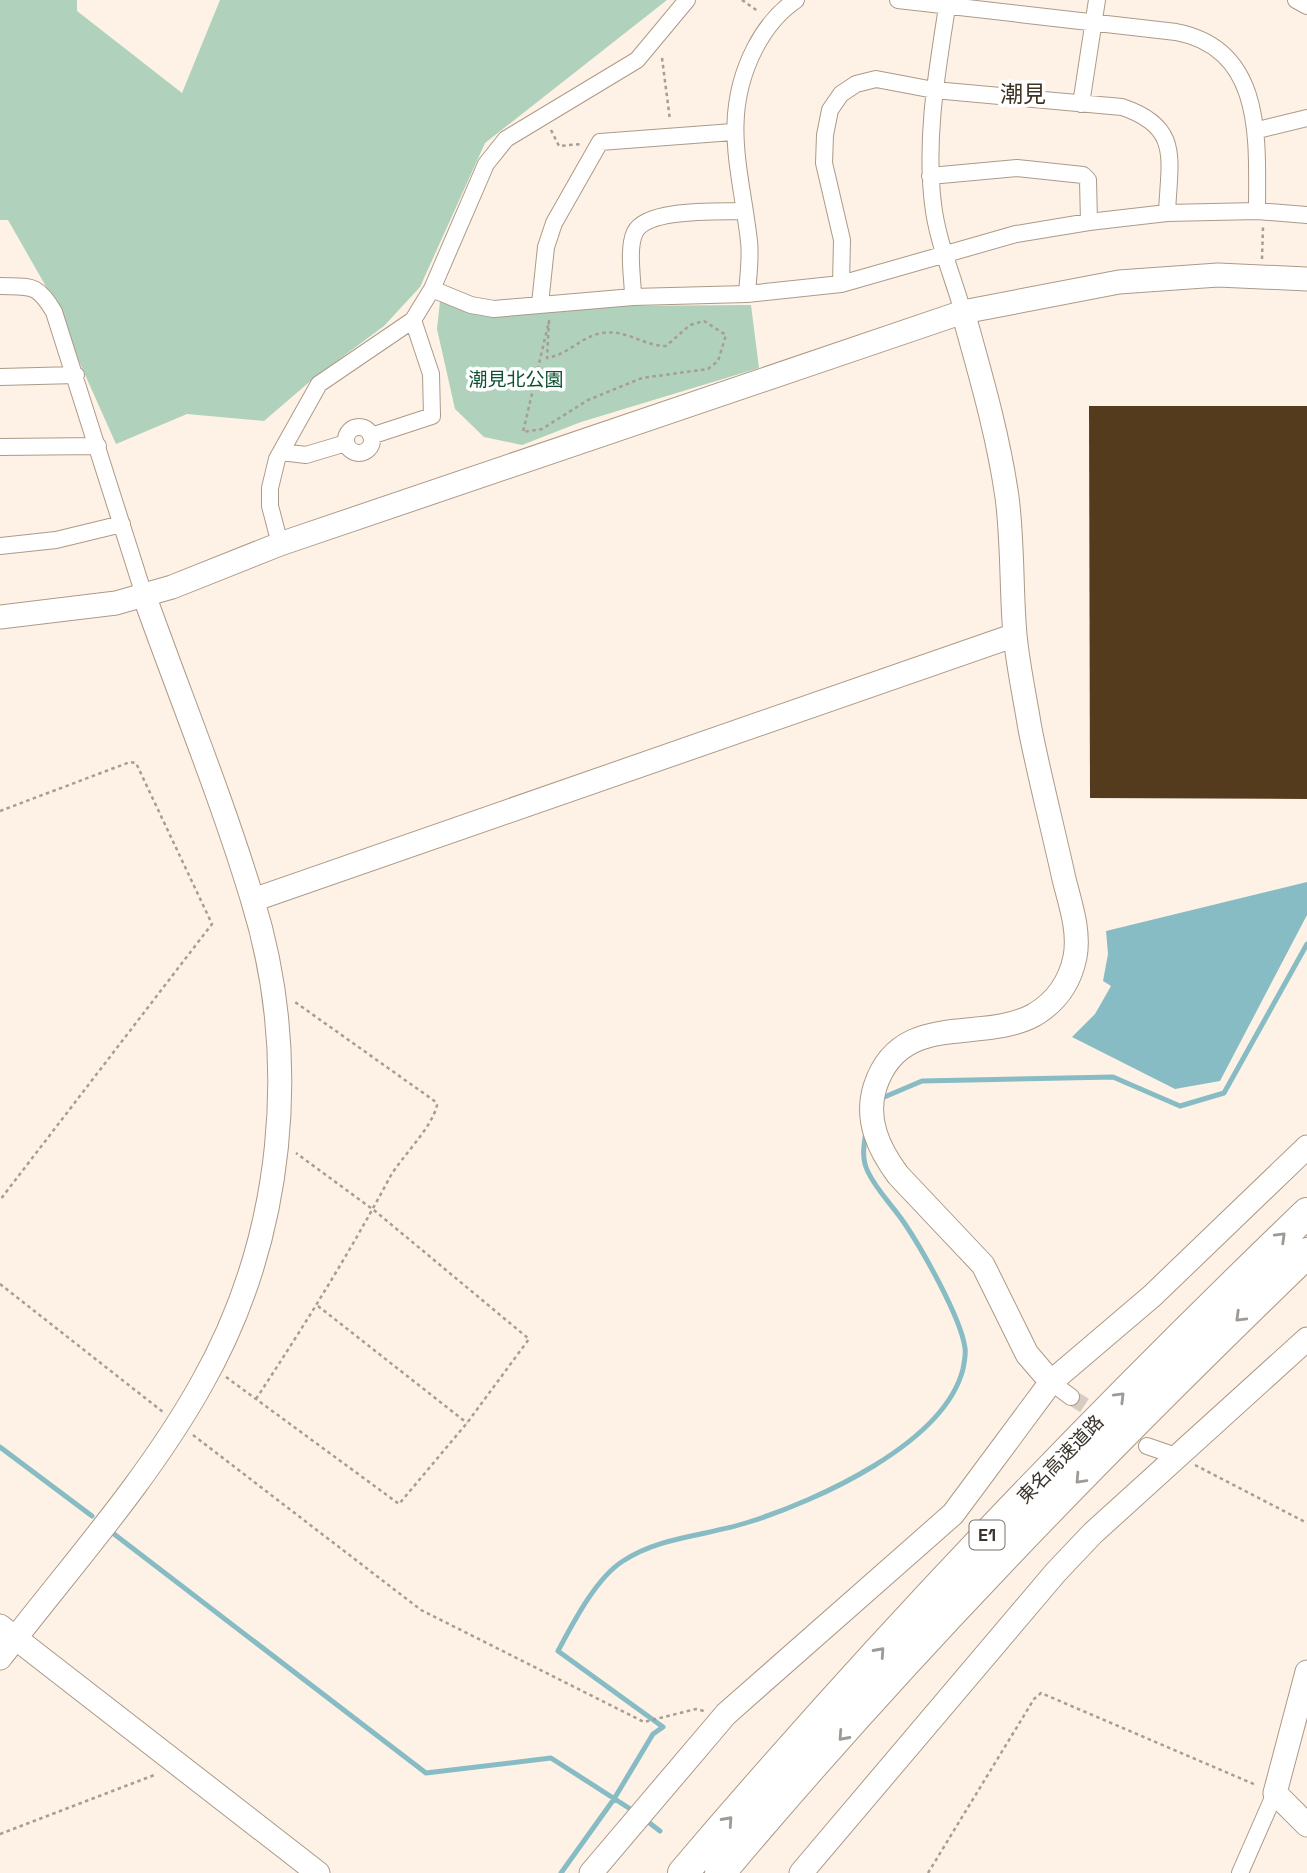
<svg xmlns="http://www.w3.org/2000/svg" width="1307" height="1873" font-family="'Space Grotesk','Noto Sans JP',sans-serif">
<style>
.green{fill:#b0d1bb}
.water{fill:#88bcc5}
.lines{fill:none;stroke-linecap:round;stroke-linejoin:round}
.stream{stroke:#88bcc5;stroke-width:5}
.building{fill:#543b1e}
.street-tunnel{stroke:#d7ccc1;stroke-width:16;stroke-dasharray:16 8;stroke-linecap:butt}
.street-casing{stroke:#ac9a87;stroke-width:18}
.secondary-casing{stroke:#ac9a87;stroke-width:25}
.highway-casing{stroke:#ac9a87;stroke-width:32}
.path{stroke:#a79d93;stroke-width:2.5;stroke-dasharray:3.5 3.5;stroke-linecap:butt}
.street{stroke:#fff;stroke-width:16}
.secondary{stroke:#fff;stroke-width:23}
.highway{stroke:#fff;stroke-width:30}
.oneway{stroke:#9e9a96}
.labels{text-anchor:middle;stroke-width:7;stroke-linejoin:round;paint-order:stroke}
.shield{fill:#fff;stroke:#76726c;stroke-width:2}
.shield-label{font-size:18px;font-weight:bold;fill:#3c352d}
.park-label{font-size:19px;fill:#0c502f;stroke:#fff}
.street-label{font-size:19px;fill:#3c352d;stroke:#fff}
.quarter-label{font-size:23px;fill:#403222;stroke:#fff}
</style>
<rect width="100%" height="100%" fill="#fef2e6"/>
<path class="green" d="M 0,0 L 77,0 L 77,11 L 182,93 L 220,0 L 667,0 L 485,143 L 420,287 L 384,326 L 314,378 L 264,421 L 187,414 L 116,444 L 44,283 L 8,220 L 0,220 Z
M 440,301 L 462,307 L 751,305 L 759,368 L 581,422 L 522,445 L 484,437 L 455,409 L 437,329 Z"/>
<path class="water" d="M 1307,882 L 1307,915 L 1220,1081 L 1175,1089 L 1072,1037 L 1095,1014 L 1111,986 L 1103,981 L 1108,954 L 1106,931 Z"/>
<g class="lines">
<path class="stream" d="M 882,1098 L 922,1081 L 1113,1077 L 1180,1106 L 1224,1093 L 1307,944
M 0,1447 L 92,1516
M 114,1534 L 426,1773 L 551,1758 L 635,1812
M 643,1818 L 660,1831
M 561,1873 L 614,1799 L 653,1734 L 663,1727 L 558,1651 C 573,1623 596,1578 623,1561 C 661,1536 707,1536 749,1522 C 816,1501 944,1444 963,1369 C 964,1364 966,1354 965,1348 C 961,1318 923,1251 905,1224 C 894,1207 877,1191 868,1172 C 861,1158 864,1145 866,1131"/>
</g>
<path class="building" d="M 1089,406 L 1307,406 L 1307,799 L 1090,798 Z"/>
<g class="lines">
<path class="street-tunnel" d="M 1071,1397 L 1107,1420"/>
<defs>
<path id="street" d="M 898,0 L 1176,32 C 1265,49 1257,141 1257,211
M 1296,0 L 1307,6
M 947,7 C 937,72 925,138 933,204 C 937,240 953,277 963,312
M 1081,104 L 1097,0
M 1258,130 L 1307,118
M 930,176 L 1017,168 L 1083,175 L 1088,180 L 1089,222
M 841,284 L 842,240 L 824,163 L 825,135 L 830,110 L 841,94 L 856,84 L 876,79 L 934,90 L 1122,107 C 1182,127 1169,160 1167,213
M 0,286 C 31,287 37,283 54,312 L 144,595
M 432,289 L 471,305 L 494,309 L 633,297 L 747,294 L 841,284 L 1016,234 L 1089,222 L 1167,213 L 1257,211 L 1307,215
M 747,294 C 748,277 751,258 749,241 C 741,171 720,116 755,48 C 765,29 778,12 796,0
M 633,297 C 633,279 627,249 635,232 C 647,208 719,212 744,211
M 540,304 L 546,247 L 554,223 L 600,142 L 733,132
M 0,377 L 76,375
M346 440a13 13 0 1 1 26 0a13 13 0 1 1-26 0Z
M 371,436 L 432,416 L 431,374 L 413,320
M 0,447 L 98,446
M 281,452 L 306,455 L 346,443
M 280,544 L 270,506 L 270,488 L 277,459 L 319,384 L 413,320 L 432,289 L 486,164 L 506,139 L 637,60 L 687,0
M 0,546 L 56,540 L 122,524
M 1051,1382 L 1071,1397
M 1147,1446 L 1179,1457
M 1240,1873 L 1275,1793"/>
<path id="secondary" d="M 963,312 C 980,373 998,434 1007,497 C 1013,543 1011,589 1015,635 C 1018,666 1025,698 1030,729 C 1040,779 1053,829 1064,879 C 1070,903 1080,931 1075,957 C 1070,982 1056,1002 1034,1015 C 981,1044 900,1009 875,1087 C 865,1119 878,1148 898,1175 L 983,1265 L 1027,1354 L 1051,1382
M 0,617 L 116,603 L 172,587 L 280,544 L 963,312 L 1119,282 L 1218,275 L 1307,279
M 253,900 L 1015,635
M 0,1626 L 318,1873
M 0,1658 C 68,1569 146,1483 201,1385 C 284,1239 302,1059 252,898 C 221,796 180,696 144,595
M 1307,1672 L 1275,1793 L 1307,1825
M 591,1873 L 726,1714 L 953,1514 L 1051,1382 L 1152,1296 L 1307,1147
M 801,1873 L 1056,1572 L 1093,1533 L 1307,1339"/>
<path id="highway" d="M 683,1873 C 879,1642 1089,1423 1307,1213
M 720,1873 C 903,1655 1103,1450 1307,1253"/>
</defs>
<use href="#street" class="street-casing"/>
<use href="#secondary" class="secondary-casing"/>
<use href="#highway" class="highway-casing"/>
<path class="path" d="M 742,0 L 759,12
M 662,58 L 670,120
M 551,130 L 559,146 L 581,144
M 1262,259 L 1263,227
M 549,321 L 547,358 C 569,354 582,336 602,333 C 627,329 643,346 666,346 L 690,325 L 704,321 L 726,335 L 718,361 L 708,369 L 642,378 L 588,400 L 542,429 L 523,432 Z
M 0,811 L 130,762 L 136,763 L 212,924 L 0,1200
M 0,1284 L 163,1412
M 318,1306 L 467,1423
M 226,1377 L 399,1504 L 467,1423 L 529,1339 L 375,1211 L 296,1153
M 256,1399 C 304,1326 349,1254 390,1177 C 402,1156 432,1128 437,1105 L 436,1102 L 295,1002
M 193,1435 L 421,1610 L 644,1722 L 696,1709 L 704,1711
M 1195,1465 L 1307,1523
M 0,1834 L 157,1774
M 928,1873 L 1034,1699 L 1041,1693 L 1256,1785"/>
<use href="#street" class="street"/>
<use href="#secondary" class="secondary"/>
<use href="#highway" class="highway"/>
</g>
<defs><path id="oneway-chevron" d="M-2-3.5L2.5 0L-2 3.5" fill="none" stroke-width="1.6" stroke-linecap="round" stroke-linejoin="round" transform="scale(1.75)"/></defs>
<g class="oneway">
<use href="#oneway-chevron" transform="translate(1281 1237) rotate(-44)"/>
<use href="#oneway-chevron" transform="translate(1240 1317) rotate(136)"/>
<use href="#oneway-chevron" transform="translate(1120 1397) rotate(-45)"/>
<use href="#oneway-chevron" transform="translate(1080 1479) rotate(133)"/>
<use href="#oneway-chevron" transform="translate(880 1652) rotate(-48)"/>
<use href="#oneway-chevron" transform="translate(843 1736) rotate(132)"/>
<use href="#oneway-chevron" transform="translate(728 1821) rotate(-48)"/>
</g>
<g class="labels">
<rect class="shield" x="969.5" y="1520.5" width="35" height="29" rx="5"/>
<g class="shield-label">
<text x="987" y="1541">E1</text>
</g>
<g class="park-label">
<text x="516" y="386">潮見北公園</text>
</g>
<g class="street-label">
<text transform="translate(1060 1459) rotate(-46)" y="7">東名高速道路</text>
</g>
<g class="quarter-label">
<text x="1023" y="102">潮見</text>
</g>
</g>
</svg>
